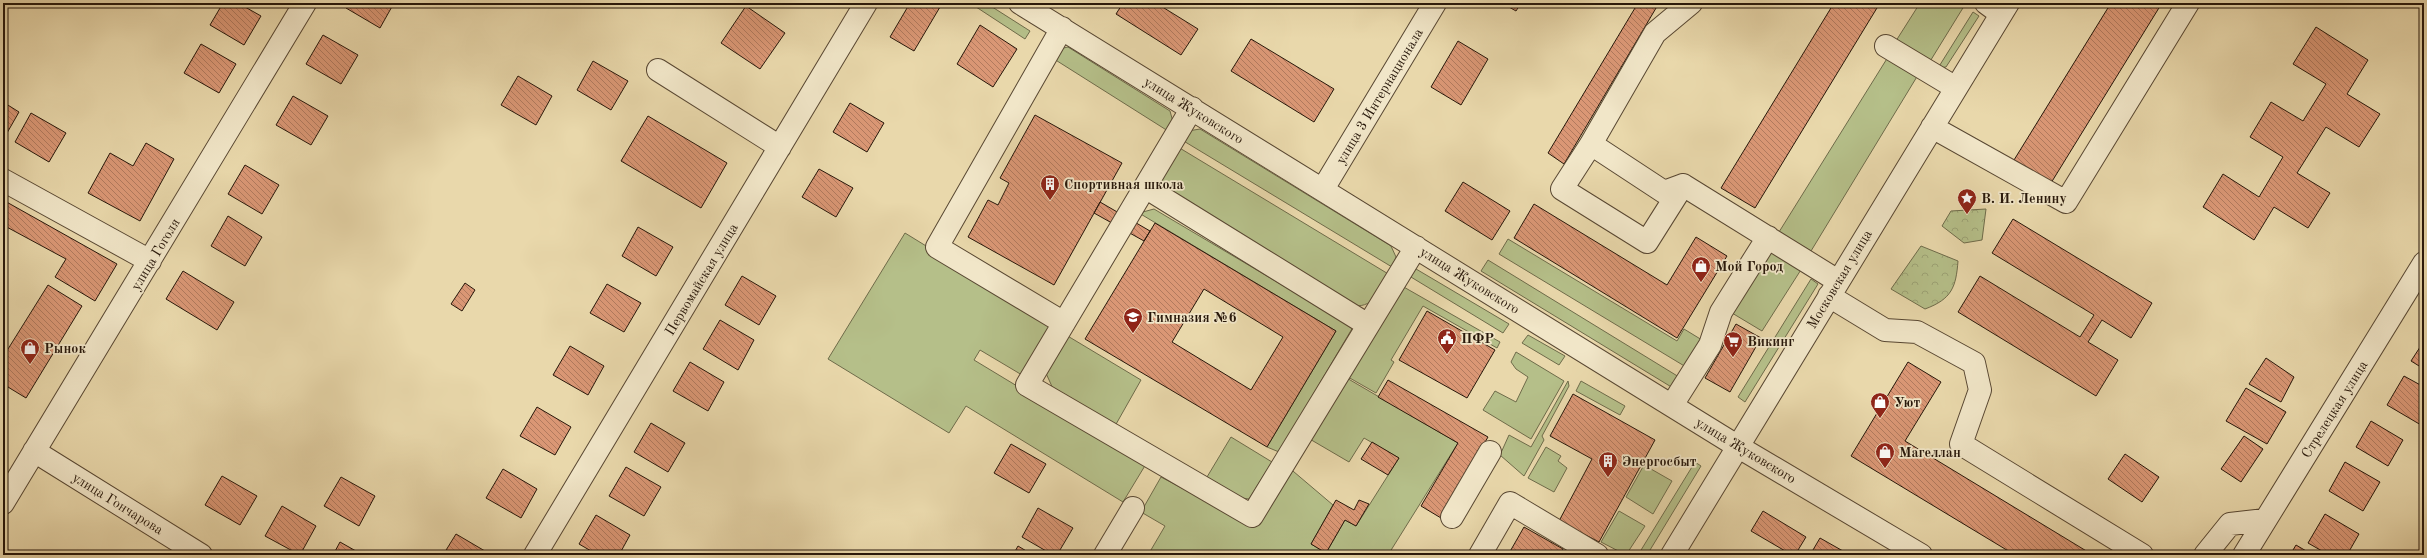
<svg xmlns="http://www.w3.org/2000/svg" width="2427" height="558" font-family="'Old Standard TT',serif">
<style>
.grass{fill:#b5bf89;stroke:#6e6b4a}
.forest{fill:url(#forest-crowns);stroke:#6e6b4a}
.building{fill:url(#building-back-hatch);stroke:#27170a;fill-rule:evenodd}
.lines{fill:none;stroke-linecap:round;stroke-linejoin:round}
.minor-casing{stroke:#584732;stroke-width:24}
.minor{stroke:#f1e6c8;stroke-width:22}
.labels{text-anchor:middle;stroke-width:3.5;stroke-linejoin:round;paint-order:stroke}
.street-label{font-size:14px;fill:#27170a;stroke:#f1e6c8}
.poi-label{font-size:14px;font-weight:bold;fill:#27170a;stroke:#f1e6c8;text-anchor:start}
</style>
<defs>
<pattern id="forest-crowns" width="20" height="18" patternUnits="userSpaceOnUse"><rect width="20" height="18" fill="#b5bf89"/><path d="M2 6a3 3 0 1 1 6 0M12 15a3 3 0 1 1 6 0" fill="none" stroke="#9ca375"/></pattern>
<pattern id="building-back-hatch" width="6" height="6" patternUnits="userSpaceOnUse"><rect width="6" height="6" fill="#da9775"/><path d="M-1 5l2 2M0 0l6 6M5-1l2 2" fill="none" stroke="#b17a5e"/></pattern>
</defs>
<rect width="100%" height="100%" fill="#e9d8ab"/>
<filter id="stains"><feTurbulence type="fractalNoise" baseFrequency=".005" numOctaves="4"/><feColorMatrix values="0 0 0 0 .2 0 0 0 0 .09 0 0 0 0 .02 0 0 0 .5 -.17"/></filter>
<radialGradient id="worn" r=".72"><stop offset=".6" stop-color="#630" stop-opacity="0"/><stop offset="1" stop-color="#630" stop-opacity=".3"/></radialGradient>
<path class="grass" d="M 970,3 L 986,3 L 1030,31 L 1025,39 Z
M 1920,3 L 1966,3 L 1929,63 L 1894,44 Z
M 1973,12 L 1979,16 L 1946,67 L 1938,68 Z
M 1068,47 L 1170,111 L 1173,122 L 1168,131 L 1054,59 L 1059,49 Z
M 1888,57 L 1918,75 L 1811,251 L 1779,232 Z
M 1200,129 L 1391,246 L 1396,257 L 1392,267 L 1182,140 L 1188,131 Z
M 1178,147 L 1390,275 C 1377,294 1375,308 1349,306 L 1172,198 L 1162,182 L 1165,167 Z
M 1154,209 L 1353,327 L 1279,452 L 1267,447 L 1336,331 L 1139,213 Z
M 905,233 L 1053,324 L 1022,375 L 980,350 L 974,360 L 1146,464 L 1123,502 L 966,406 L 949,433 L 828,359 Z
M 1508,239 L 1677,341 L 1684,329 L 1702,340 L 1686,367 L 1499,254 Z
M 1774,247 L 1804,265 L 1762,331 L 1732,313 Z
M 1488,260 L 1679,377 L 1673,388 L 1481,271 Z
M 1411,266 L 1509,324 L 1503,333 L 1406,274 Z
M 1811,279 L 1818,284 L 1745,402 L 1738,397 Z
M 1402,286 L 1500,342 L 1497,348 L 1423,306 L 1391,360 L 1394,362 L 1376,393 L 1348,377 Z
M 1066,335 L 1141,380 L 1115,426 L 1054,391 L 1045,371 Z
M 1528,335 L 1565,356 L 1559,365 L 1522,343 Z
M 1516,352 L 1564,381 L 1531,439 L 1483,410 L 1495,391 L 1516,402 L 1528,377 L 1516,369 L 1511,362 Z
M 1345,377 L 1458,443 L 1388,555 L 1148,555 L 1165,526 L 1141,512 L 1161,477 L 1253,526 L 1287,466 L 1333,505 L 1311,544 L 1326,553 L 1345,520 L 1356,526 L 1399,458 L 1364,438 L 1349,462 L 1308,438 Z
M 1568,381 L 1569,386 L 1542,436 L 1544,440 L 1524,476 L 1500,455 L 1509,435 L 1531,447 Z
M 1581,381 L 1625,406 L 1620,415 L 1576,391 Z
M 1231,437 L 1272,462 L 1249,499 L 1242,498 L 1207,477 Z
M 1546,447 L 1561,456 L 1558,461 L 1567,468 L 1554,492 L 1528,478 Z
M 1695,462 L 1701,466 L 1647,555 L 1638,555 Z
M 1644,465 L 1672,481 L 1653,514 L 1626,497 Z
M 1619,511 L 1645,526 L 1626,555 L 1601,542 Z"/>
<path class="forest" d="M 1986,209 L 1982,240 L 1964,243 L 1942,226 L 1951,211 Z
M 1921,246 L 1958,261 C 1956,287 1952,299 1925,309 L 1891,289 Z"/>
<path class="building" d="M 223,3 L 238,3 L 261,16 L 244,45 L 210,25 Z
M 348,3 L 394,3 L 380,28 L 346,8 Z
M 910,3 L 933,3 L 940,7 L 914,51 L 890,37 Z
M 1123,3 L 1156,3 L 1198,29 L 1181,55 L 1116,14 Z
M 1502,3 L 1521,3 L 1516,11 Z
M 1638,3 L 1659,3 L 1564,164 L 1548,153 Z
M 1834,3 L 1880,3 L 1755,208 L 1721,188 Z
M 2111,3 L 2162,3 L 2051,183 L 2014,160 Z
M 746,6 L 785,33 L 760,69 L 721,43 Z
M 980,25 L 1017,49 L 993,87 L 957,64 Z
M 2316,27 L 2368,60 L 2347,94 L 2380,114 L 2359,147 L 2326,127 L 2297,173 L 2330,193 L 2308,228 L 2274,207 L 2254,240 L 2203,207 L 2223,174 L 2259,197 L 2283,157 L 2250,137 L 2271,102 L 2303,121 L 2326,84 L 2293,64 Z
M 323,35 L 358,55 L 341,84 L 306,64 Z
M 1251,39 L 1334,89 L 1314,122 L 1231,71 Z
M 1458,41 L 1488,59 L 1461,105 L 1431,87 Z
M 201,44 L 236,64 L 219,93 L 184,73 Z
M 593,61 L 628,81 L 611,110 L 577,90 Z
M 518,76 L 552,96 L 536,125 L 501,105 Z
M 293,96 L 328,116 L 311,145 L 276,125 Z
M 3,102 L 19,112 L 3,140 Z
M 850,103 L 884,123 L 867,152 L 833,132 Z
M 31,113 L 66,133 L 49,162 L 15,142 Z
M 1035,115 L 1122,163 L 1054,285 L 968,237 L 988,200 L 998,205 L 1009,183 L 1000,178 Z
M 648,116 L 727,163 L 701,208 L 621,161 Z
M 146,143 L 174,159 L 140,221 L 88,193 L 110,153 L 133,166 Z
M 245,165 L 279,185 L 262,214 L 228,194 Z
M 819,169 L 853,188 L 836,217 L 802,197 Z
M 1463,182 L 1510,211 L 1492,240 L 1445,211 Z
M 3,200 L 117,264 L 95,301 L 55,277 L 66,259 L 3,225 Z
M 1100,202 L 1150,231 L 1144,241 L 1094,213 Z
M 1534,204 L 1667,285 L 1696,237 L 1727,256 L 1677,338 L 1514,238 Z
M 228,216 L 262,237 L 245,266 L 211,246 Z
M 2013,219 L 2152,303 L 2131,338 L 2102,320 L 2088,342 L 2118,360 L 2096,396 L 1958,312 L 1980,276 L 2080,337 L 2094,315 L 1992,253 Z
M 1155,223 L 1336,331 L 1267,447 L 1085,339 ZM 1204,289 L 1283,337 L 1251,390 L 1172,342 Z
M 638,227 L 673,247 L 656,276 L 622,256 Z
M 183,271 L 234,302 L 217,330 L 166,299 Z
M 742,276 L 776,296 L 759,325 L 725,305 Z
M 465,283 L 475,290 L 462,311 L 451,304 Z
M 607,284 L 641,303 L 624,332 L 590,313 Z
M 48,285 L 82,306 L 26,398 L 3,384 L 3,357 Z
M 1427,311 L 1495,350 L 1467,398 L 1399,360 Z
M 720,320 L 754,340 L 738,370 L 703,349 Z
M 1736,324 L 1761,338 L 1730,392 L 1705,378 Z
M 2424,341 L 2424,369 L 2411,361 Z
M 570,346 L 604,366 L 588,395 L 553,375 Z
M 2266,358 L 2294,377 L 2281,402 L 2249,384 Z
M 690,362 L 724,382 L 708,411 L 673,391 Z
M 1908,362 L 1941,382 L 1905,441 L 2093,555 L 2015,555 L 1851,456 Z
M 2404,376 L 2424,387 L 2424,420 L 2421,425 L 2387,405 Z
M 1388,380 L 1488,437 L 1441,518 L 1421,506 L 1458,443 L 1378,397 Z
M 2246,388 L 2286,412 L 2267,444 L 2226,421 Z
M 1573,394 L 1655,440 L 1599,542 L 1559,521 L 1592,459 L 1550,436 Z
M 537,407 L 571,427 L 555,455 L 520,436 Z
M 2371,421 L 2403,440 L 2388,466 L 2356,447 Z
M 651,423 L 685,443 L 668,472 L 634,452 Z
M 2244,436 L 2263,449 L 2241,482 L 2221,469 Z
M 1372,442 L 1399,458 L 1388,475 L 1361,459 Z
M 1011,444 L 1046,464 L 1029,493 L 994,473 Z
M 2125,454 L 2159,477 L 2142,502 L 2108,479 Z
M 2345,462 L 2380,482 L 2363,511 L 2329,491 Z
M 626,467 L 661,487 L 644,516 L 609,496 Z
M 503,469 L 537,489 L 521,518 L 486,498 Z
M 222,476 L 257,496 L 240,525 L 205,505 Z
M 341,477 L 375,496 L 359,526 L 324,506 Z
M 1336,500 L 1354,510 L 1359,500 L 1369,504 L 1356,526 L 1345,520 L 1326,553 L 1311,544 Z
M 282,506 L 316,526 L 300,555 L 265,536 Z
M 1038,508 L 1073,528 L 1057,555 L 1053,555 L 1022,537 Z
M 1763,511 L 1806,537 L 1795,555 L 1792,555 L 1751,531 Z
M 2325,514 L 2359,534 L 2347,555 L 2329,555 L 2308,543 Z
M 596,515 L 630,535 L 619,555 L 598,555 L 579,544 Z
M 1524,527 L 1563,549 L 1560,555 L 1508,555 Z
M 456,534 L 490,554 L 489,555 L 443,555 Z
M 1820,538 L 1850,555 L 1810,555 Z
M 340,542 L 363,555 L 333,555 Z
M 2296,545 L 2313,555 L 2290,555 Z
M 1018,546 L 1033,555 L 1013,555 Z"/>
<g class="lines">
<defs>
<path id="minor" d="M 1020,3 L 1737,446 L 1921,555
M 1986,3 L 2001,14
M 1062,28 L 937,247 L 1064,323
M 1886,46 L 1956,88
M 658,70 L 780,147
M 1192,108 L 1027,385 L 1252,516 L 1416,247
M 1932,127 L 2066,202 L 2188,3
M 1591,144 L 1664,192 L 1683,185 L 1647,242 L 1562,189 L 1591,144 L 1655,33 L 1691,3
M 3,180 L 150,261
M 1683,185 L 1838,281
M 1145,187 L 1368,325
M 1323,189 L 1435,3
M 1829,296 L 1885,330 L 1917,332 L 1974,363 L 1980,390 L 1961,444 L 2142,555
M 1672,405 L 1710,345 L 1721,312 L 1768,237
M 34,451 L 201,555
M 3,503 L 305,3
M 1452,517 L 1490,452
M 535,555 L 866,3
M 1105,555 L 1133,508
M 1480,555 L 1510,503 L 1597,555
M 1672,555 L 2008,3
M 2205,555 L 2230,524 L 2265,520
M 2244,555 L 2424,263"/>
</defs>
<use href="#minor" class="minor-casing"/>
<use href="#minor" class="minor"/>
</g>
<defs>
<symbol id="building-pin" viewBox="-11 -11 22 30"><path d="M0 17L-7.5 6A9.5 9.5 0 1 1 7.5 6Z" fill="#8f2418" stroke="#f1e6c8"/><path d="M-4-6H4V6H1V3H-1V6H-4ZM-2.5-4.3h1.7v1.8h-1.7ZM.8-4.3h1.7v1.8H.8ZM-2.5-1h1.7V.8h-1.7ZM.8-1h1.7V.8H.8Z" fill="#fff"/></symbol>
<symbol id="sight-pin" viewBox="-11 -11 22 30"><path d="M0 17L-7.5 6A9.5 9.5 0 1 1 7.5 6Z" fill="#8f2418" stroke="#f1e6c8"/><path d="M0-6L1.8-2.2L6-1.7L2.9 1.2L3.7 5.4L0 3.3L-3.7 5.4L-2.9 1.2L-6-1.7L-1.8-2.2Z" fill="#fff"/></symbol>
<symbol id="shop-pin" viewBox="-11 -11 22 30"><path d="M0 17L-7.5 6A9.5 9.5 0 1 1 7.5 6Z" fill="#8f2418" stroke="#f1e6c8"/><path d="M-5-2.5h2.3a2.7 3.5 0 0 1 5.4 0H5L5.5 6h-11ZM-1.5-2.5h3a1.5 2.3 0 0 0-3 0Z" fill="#fff"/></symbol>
<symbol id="school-pin" viewBox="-11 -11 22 30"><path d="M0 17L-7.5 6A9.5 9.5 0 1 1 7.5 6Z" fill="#8f2418" stroke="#f1e6c8"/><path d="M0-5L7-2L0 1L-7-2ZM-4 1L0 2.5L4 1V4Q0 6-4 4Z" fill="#fff"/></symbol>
<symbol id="civic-pin" viewBox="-11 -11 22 30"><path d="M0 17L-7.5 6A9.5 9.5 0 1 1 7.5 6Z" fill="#8f2418" stroke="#f1e6c8"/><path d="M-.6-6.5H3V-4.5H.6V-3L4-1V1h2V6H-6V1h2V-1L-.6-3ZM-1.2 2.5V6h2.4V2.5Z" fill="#fff"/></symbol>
<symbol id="supermarket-pin" viewBox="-11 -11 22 30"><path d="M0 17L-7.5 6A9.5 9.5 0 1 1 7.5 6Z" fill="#8f2418" stroke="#f1e6c8"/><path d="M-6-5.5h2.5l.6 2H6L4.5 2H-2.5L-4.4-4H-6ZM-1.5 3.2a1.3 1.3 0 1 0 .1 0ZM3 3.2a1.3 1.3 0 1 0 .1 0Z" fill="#fff"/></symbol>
</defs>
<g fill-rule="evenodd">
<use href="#building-pin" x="1039" y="173" width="22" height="30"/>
<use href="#sight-pin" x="1956" y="187" width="22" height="30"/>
<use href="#shop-pin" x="1690" y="255" width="22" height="30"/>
<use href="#school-pin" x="1122" y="306" width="22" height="30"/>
<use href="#civic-pin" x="1436" y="327" width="22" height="30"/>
<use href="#supermarket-pin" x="1722" y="330" width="22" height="30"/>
<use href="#shop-pin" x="19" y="337" width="22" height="30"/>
<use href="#shop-pin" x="1869" y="391" width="22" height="30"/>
<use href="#shop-pin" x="1874" y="441" width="22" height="30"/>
<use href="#building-pin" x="1597" y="450" width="22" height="30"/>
</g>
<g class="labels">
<g class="street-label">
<text transform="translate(1379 96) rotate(-59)" y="5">улица 3 Интернационала</text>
<text transform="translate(1194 110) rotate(32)" y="5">улица Жуковского</text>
<text transform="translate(155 254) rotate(-59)" y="5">улица Гоголя</text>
<text transform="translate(701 279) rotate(-59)" y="5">Первомайская улица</text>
<text transform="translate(1839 279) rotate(-59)" y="5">Московская улица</text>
<text transform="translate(1470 280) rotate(32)" y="5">улица Жуковского</text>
<text transform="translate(2334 409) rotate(-58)" y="5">Стрелецкая улица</text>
<text transform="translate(1746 450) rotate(31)" y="5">улица Жуковского</text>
<text transform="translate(118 503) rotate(32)" y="5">улица Гончарова</text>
</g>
<g class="poi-label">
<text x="1064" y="189">Спортивная школа</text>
<text x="1981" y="203">В. И. Ленину</text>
<text x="1715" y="271">Мой Город</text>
<text x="1147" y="322">Гимназия №6</text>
<text x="1461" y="343">ПФР</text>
<text x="1747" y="346">Викинг</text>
<text x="44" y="353">Рынок</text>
<text x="1894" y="407">Уют</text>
<text x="1899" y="457">Магеллан</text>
<text x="1622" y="466">Энергосбыт</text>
</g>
</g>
<rect width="2427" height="558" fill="none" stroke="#e9d8ab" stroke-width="16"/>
<rect x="4" y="4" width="2419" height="550" fill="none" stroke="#27170a" stroke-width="2"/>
<rect x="8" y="8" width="2411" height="542" fill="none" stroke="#27170a"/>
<rect width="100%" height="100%" filter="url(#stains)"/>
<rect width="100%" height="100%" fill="url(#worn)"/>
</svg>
